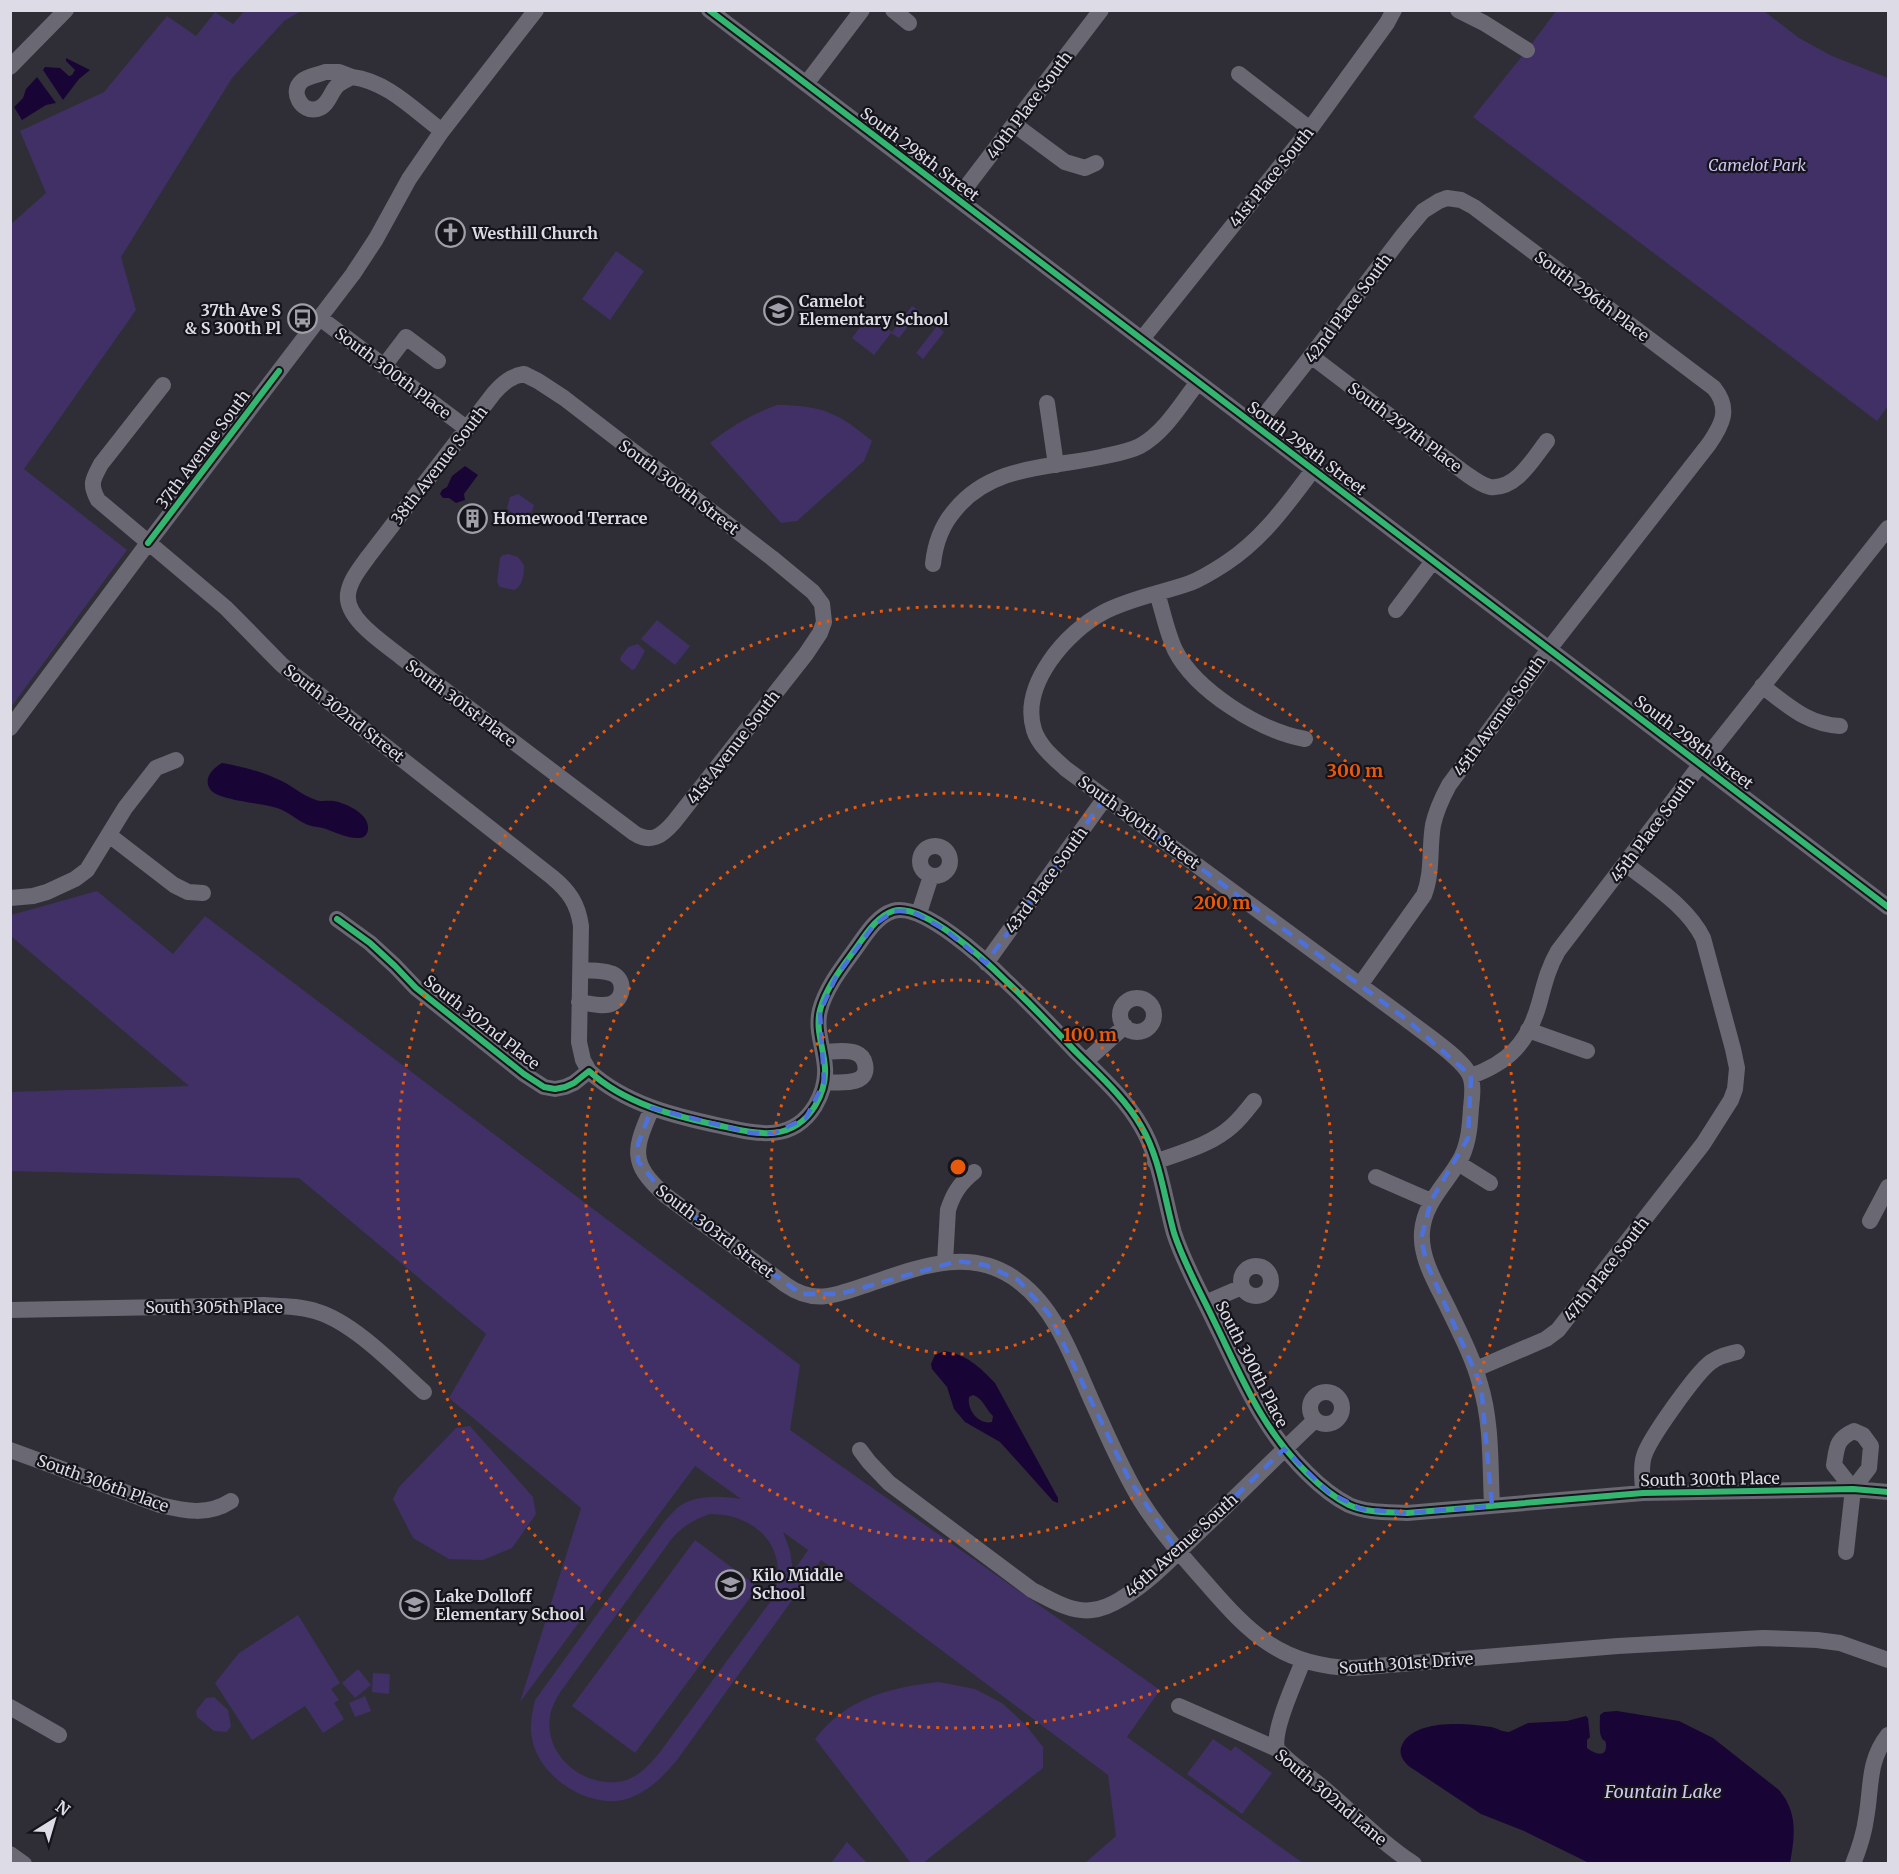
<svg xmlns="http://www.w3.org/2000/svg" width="1899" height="1874" font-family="Merriweather,serif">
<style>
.green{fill:#403065;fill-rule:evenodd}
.water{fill:#190535;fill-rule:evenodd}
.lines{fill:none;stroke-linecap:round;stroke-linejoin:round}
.minor{stroke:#6a6873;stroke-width:16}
.cycleway-casing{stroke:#15141b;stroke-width:10}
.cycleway{stroke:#33b770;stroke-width:6}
.marked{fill:none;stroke:#4d71db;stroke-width:4.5;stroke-dasharray:12 8;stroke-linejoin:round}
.ring{fill:none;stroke:#e8590c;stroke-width:3;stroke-dasharray:3 6}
.labels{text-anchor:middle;stroke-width:4.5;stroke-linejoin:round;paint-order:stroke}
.street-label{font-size:16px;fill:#dddbe5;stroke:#15141b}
.park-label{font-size:16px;font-style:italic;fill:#cdc3ee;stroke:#15141b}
.poi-label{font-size:16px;font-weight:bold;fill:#dddbe5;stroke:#15141b;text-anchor:start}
.water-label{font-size:18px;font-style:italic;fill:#cfc5f0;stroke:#15141b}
.centre{fill:#e8590c;stroke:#15141b;stroke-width:3}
.ring-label{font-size:18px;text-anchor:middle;font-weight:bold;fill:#e8590c;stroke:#15141b;stroke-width:4.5;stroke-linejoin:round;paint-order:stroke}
</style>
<rect width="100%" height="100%" fill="#2f2e36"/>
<path class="green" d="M 245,10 L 301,11 L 284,21 L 232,78 L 121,257 L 136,310 L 24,469 L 127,550 L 11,707 L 11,224 L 46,193 L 20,131 L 104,92 L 167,16 L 196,36 L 215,12 L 233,24 Z
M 1556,11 L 1764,11 L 1799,38 L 1832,56 L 1888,78 L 1888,406 L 1877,421 L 1473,117 L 1527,50 Z
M 616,251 L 644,271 L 610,320 L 582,299 Z
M 912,306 L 920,311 L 899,338 L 891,333 L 874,355 L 852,338 L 869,315 L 892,332 Z
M 937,326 L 944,332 L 923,359 L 916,353 Z
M 777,405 C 821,405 839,413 872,441 L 864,461 L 797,521 L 781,523 L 710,443 C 733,425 750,415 777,405 Z
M 518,494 L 534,505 L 532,511 L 527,516 C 520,517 510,514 507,508 L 510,497 Z
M 508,554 L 518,557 L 524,565 C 524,574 523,586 514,590 L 500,587 L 497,582 L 500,558 L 503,555 Z
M 657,620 L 690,646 L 675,665 L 641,639 Z
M 638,644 L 645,651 L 635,669 L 632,670 L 621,661 L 620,658 L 628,647 Z
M 97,891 L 173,954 L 205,916 L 800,1365 L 790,1430 L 1160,1690 L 1127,1737 L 1303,1863 L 1085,1863 L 1116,1836 L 1108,1775 L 821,1560 L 677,1760 C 662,1778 642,1798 617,1801 C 578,1804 534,1771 531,1732 C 530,1721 533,1710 535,1700 L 664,1522 C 668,1517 673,1512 677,1508 C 695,1494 722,1496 741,1499 L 695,1466 L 520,1702 L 581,1508 L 449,1398 L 486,1334 L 299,1178 L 11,1171 L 10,1092 L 189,1086 L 11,936 L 11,915 ZM 710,1514 C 758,1514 791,1550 773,1598 L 660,1752 C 650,1764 639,1777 623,1781 C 586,1789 544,1757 550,1717 C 551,1708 556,1699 561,1691 L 673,1537 C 684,1526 694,1519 710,1514 ZM 783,1532 L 808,1550 L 793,1572 L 790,1551 Z
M 470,1426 L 533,1497 L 536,1514 L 512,1548 L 483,1560 L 449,1559 L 413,1538 L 393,1499 L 399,1487 L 456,1428 Z
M 695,1540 L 758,1587 L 635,1753 L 572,1706 Z
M 298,1615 L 340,1683 L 331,1689 L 339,1700 L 334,1703 L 344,1719 L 323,1733 L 305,1706 L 252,1740 L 215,1683 L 239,1653 Z
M 358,1669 L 371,1685 L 355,1698 L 342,1683 Z
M 373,1673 L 390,1674 L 389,1694 L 372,1692 Z
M 939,1682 L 975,1689 L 1002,1703 L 1025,1724 L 1043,1747 L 1043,1768 L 923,1863 L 911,1863 L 815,1739 C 846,1698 891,1687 939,1682 Z
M 365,1696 L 371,1711 L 355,1717 L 349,1703 Z
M 214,1697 L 228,1710 L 231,1726 L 227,1732 L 214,1731 L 197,1717 L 196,1711 L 206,1698 Z
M 1213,1739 L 1231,1751 L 1235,1746 L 1272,1773 L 1242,1814 L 1187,1774 Z
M 847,1842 L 867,1863 L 831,1863 Z"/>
<path class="water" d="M 66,58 L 90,70 L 79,79 L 63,100 L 43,70 L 45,67 L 60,68 L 69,76 L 72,75 L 75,70 L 66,61 Z
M 37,77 L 56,103 L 46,105 L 22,120 L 14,107 L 23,98 L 26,89 Z
M 465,466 L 478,475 L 464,494 L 465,500 L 456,503 L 449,498 L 443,498 L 440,494 L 442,490 L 447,487 L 452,476 Z
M 222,763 C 240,766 259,771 275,778 C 289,783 301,795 316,800 C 321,802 328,800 334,801 C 345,803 368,813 368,827 C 369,849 335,832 326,829 C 320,827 314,827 308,825 C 298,821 290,813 280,809 C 266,803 217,801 210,789 C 203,778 213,768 222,763 Z
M 944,1351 C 966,1354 980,1367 995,1383 L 1058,1498 L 1058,1503 L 1053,1501 L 1000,1442 L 965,1422 L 954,1409 L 947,1387 L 932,1369 L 931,1364 L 935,1355 ZM 973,1395 C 984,1399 985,1409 993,1416 L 992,1422 C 978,1425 967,1410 969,1397 Z
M 1617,1711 L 1679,1721 L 1713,1738 L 1779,1790 C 1798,1812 1795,1836 1790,1863 L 1589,1863 L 1524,1831 L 1481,1814 L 1410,1767 C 1403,1761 1397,1753 1403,1743 C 1417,1719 1466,1723 1491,1727 C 1497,1728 1502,1732 1509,1732 L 1528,1723 L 1567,1721 L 1586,1716 L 1588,1718 L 1590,1737 L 1587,1740 L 1587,1748 C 1593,1753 1607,1759 1606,1745 C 1606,1738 1603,1743 1601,1736 C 1599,1731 1600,1721 1600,1715 L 1604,1712 Z"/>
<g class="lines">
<path class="minor" d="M 709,10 L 1888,907
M 893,10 L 909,23
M 1458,10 L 1484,23 L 1527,50
M 10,67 L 66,10
M 325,72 L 339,72 L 352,77 C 347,80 340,82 336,87 C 330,94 328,106 317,109 C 302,113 289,92 302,81 C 308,76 318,75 325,72 Z
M 1239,74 L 1310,129
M 352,77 C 387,81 415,111 442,131
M 806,84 L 862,10
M 1015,125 L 1065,162 L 1085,168 L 1096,163
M 957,199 L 1101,10
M 320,318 L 466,428
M 1142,339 L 1310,129 L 1387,23 L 1394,10
M 1311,356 L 1465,473 C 1472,478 1481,485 1490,487 C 1516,490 1533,459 1547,441
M 384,366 L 406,337 L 438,361
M 524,374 L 538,381 L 564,398 L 772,558 L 813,592 L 822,604 L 824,622 L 820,633 L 806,654 L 674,822 C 662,836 651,844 634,833 L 401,657 C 384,643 345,619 348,594 C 350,580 360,568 368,557 L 494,393 C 503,383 511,376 524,374 Z
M 163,385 L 101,464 C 93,479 89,484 98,500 L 226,608 L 282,665 L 552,877 C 569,891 578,904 581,926 L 579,1042 L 583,1060 L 589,1071
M 1047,403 L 1056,465
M 1256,426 L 1311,356 L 1403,235 L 1423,211 L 1439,201 L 1447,198 L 1461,200 L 1474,207 L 1714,388 C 1731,409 1722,425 1709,444 L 1549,649 L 1449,785 C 1442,798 1436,811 1433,825 C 1429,848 1433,872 1424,895 L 1360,985
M 1313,470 C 1287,504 1263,539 1226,563 C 1215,570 1203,578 1190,583 C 1162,593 1131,598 1104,612 C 1066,632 1020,685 1034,730 C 1039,746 1054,758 1066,769 L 1406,1019 C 1421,1031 1464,1059 1470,1076 C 1474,1085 1472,1098 1471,1108 C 1470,1124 1469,1141 1462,1156 C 1449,1182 1424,1201 1422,1232 C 1420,1259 1437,1285 1448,1308 C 1460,1333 1473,1358 1480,1384 C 1492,1422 1490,1466 1492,1506
M 933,564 C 935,544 941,526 955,510 C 991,465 1049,468 1101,457 C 1114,454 1128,452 1140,446 C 1165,432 1181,404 1198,382
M 1157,593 C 1163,612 1167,633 1175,650 C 1196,691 1260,731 1305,739
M 1396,610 L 1433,561
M 1762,686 C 1788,705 1806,724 1840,726
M 10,728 L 148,543 L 353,274 L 376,239 L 409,179 L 442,131 L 536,10
M 109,835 L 174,885 L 188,892 L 203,893
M920 861a15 15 0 1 1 30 0a15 15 0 1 1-30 0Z
M 10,898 L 33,896 L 47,892 L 75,879 L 87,870 L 125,808 L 156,768 L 176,760
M 919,913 L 931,876
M 337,919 L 370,943 L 395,966 L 416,988 L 524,1074 L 544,1087 L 555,1089 L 565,1087 L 574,1083 L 589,1071 C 625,1104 674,1116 721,1126 C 757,1134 792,1143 815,1106 C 822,1094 826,1082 825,1068 C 824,1048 815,1030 820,1010 C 826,987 843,966 856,948 C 866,934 877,916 893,911 C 923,902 986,961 1007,982 C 1031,1004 1053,1028 1076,1052 C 1099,1075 1125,1098 1141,1126 C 1160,1158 1164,1197 1174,1233 C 1184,1264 1201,1293 1215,1323 C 1242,1378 1262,1429 1307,1473 C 1319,1485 1333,1497 1349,1505 C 1367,1513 1387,1512 1407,1513 L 1643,1493 L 1853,1489 L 1888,1492
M 986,963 L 1105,798
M1120 1015a17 17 0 1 1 34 0a17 17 0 1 1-34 0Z
M 579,1002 C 589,1003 604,1008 613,1003 C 626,996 624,976 610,973 C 601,970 590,971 581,970
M 1528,1030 L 1587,1051
M 823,1052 C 832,1052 847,1049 856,1053 C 861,1055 864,1059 865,1064 C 870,1087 838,1082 824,1082
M 1086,1061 L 1125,1026
M 1471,1076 C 1508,1063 1528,1043 1539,1004 C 1544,986 1548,968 1558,951 L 1701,764 L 1888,528
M 652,1108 C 634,1149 629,1163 665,1195 L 786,1285 C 813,1304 834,1296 863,1286 C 914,1269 970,1244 1018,1281 C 1058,1310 1075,1365 1095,1408 C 1109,1439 1123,1472 1141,1501 C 1160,1531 1183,1557 1206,1583 C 1250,1634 1282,1666 1353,1668 L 1618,1646 L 1763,1638 L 1817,1640 L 1840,1643 L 1888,1660
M 1155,1162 C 1182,1152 1211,1145 1232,1126 C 1240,1119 1247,1110 1254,1101
M 1458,1163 L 1490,1183
M 1376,1177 L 1431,1201
M 1870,1221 L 1888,1187
M 945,1262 L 948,1210 C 953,1194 960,1183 974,1172
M1241 1281a15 15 0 1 1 30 0a15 15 0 1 1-30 0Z
M 1205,1303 L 1242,1287
M 10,1310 L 264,1305 C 282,1306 301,1306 318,1312 C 354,1323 396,1367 424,1392
M 1476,1369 L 1546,1339 L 1558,1330 L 1703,1144 L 1731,1100 L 1735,1089 L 1737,1068 L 1733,1049 L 1703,938 C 1687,906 1653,886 1626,864
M1310 1408a16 16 0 1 1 32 0a16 16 0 1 1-32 0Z
M 1854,1431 L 1863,1435 L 1871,1446 L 1869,1468 L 1853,1489 L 1834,1465 C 1837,1447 1836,1439 1854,1431 Z
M 10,1450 L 160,1505 C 185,1511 208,1516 231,1501
M 860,1450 L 869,1462 L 889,1483 L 1032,1590 C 1050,1599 1071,1613 1092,1610 C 1102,1609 1113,1604 1121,1599 C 1150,1582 1174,1556 1197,1534 C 1237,1496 1276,1457 1315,1420
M 1643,1493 C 1643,1481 1640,1468 1644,1456 C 1649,1439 1696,1373 1711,1362 C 1719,1356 1728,1354 1737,1352
M 1846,1552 L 1853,1489
M 1179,1706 L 1277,1749 C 1291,1765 1311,1777 1327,1791 C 1356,1816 1382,1843 1414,1864
M 10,1707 L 59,1735
M 1277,1749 C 1272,1730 1296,1680 1303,1661
M 10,1854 L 24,1864
M 1853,1864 C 1859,1849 1864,1834 1866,1819 C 1872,1787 1867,1762 1888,1735"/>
<defs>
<path id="cycleway" d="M 709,10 L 1888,907
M 148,543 L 279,371
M 337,919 L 370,943 L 395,966 L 416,988 L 524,1074 L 544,1087 L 555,1089 L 565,1087 L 574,1083 L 589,1071 C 625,1104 674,1116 721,1126 C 757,1134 792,1143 815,1106 C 822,1094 826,1082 825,1068 C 824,1048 815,1030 820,1010 C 826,987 843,966 856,948 C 866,934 877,916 893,911 C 923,902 986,961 1007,982 C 1031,1004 1053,1028 1076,1052 C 1099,1075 1125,1098 1141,1126 C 1160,1158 1164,1197 1174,1233 C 1184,1264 1201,1293 1215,1323 C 1242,1378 1262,1429 1307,1473 C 1319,1485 1333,1497 1349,1505 C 1367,1513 1387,1512 1407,1513 L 1643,1493 L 1853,1489 L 1888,1492"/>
</defs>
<use href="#cycleway" class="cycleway-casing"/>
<use href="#cycleway" class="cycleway"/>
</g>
<path class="marked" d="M 1105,798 L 1406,1019 L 1471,1076 L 1468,1138 L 1431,1201 L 1421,1239 L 1427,1264 L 1481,1385 L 1492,1506 L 1407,1513 L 1361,1509 L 1328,1492 L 1284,1449 L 1178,1552 L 1129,1479 L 1049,1314 L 1018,1280 L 985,1265 L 958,1261 L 840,1294 L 801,1294 L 665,1195 L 638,1161 L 638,1144 L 652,1108 L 751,1133 L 774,1133 L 806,1118 L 824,1082 L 820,1012 L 836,977 L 874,925 L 894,911 L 911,911 L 944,929 L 986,963 Z"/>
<g class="ring">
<circle cx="958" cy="1167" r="187"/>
<circle cx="958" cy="1167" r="374"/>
<circle cx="958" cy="1167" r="561"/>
</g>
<defs>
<symbol id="church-ring" viewBox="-11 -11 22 22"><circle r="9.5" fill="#15141b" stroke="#a09ea8" stroke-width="1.5"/><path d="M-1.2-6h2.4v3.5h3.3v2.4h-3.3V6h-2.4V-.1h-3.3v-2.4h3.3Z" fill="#a09ea8"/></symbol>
<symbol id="school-ring" viewBox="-11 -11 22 22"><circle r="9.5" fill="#15141b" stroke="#a09ea8" stroke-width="1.5"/><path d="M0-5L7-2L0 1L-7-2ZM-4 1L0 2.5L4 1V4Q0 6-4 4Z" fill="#a09ea8"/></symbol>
<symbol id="bus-ring" viewBox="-11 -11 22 22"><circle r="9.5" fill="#15141b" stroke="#a09ea8" stroke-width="1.5"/><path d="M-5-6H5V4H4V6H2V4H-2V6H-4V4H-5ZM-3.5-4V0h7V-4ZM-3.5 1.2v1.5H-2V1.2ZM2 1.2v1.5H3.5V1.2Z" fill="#a09ea8"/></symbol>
<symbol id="building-ring" viewBox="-11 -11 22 22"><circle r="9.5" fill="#15141b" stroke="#a09ea8" stroke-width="1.5"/><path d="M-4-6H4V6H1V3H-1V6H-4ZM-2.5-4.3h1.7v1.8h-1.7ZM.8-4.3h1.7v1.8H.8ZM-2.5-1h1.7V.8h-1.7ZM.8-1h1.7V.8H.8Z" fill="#a09ea8"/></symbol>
</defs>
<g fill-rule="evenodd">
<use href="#church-ring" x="434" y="216" width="33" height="33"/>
<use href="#school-ring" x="762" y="294" width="33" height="33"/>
<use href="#bus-ring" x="286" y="302" width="33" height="33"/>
<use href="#building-ring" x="456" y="502" width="33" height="33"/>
<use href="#school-ring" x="714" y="1568" width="33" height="33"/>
<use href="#school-ring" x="398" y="1588" width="33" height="33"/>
</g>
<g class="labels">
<g class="street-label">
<text transform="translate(1029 105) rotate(-53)" y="6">40th Place South</text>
<text transform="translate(920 154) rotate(37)" y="6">South 298th Street</text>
<text transform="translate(1271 177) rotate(-51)" y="6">41st Place South</text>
<text transform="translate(1592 296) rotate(37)" y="6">South 296th Place</text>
<text transform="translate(1348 308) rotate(-53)" y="6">42nd Place South</text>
<text transform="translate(393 373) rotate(37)" y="6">South 300th Place</text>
<text transform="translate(1405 427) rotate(37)" y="6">South 297th Place</text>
<text transform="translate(1307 448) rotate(37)" y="6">South 298th Street</text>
<text transform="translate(203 449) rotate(-53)" y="6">37th Avenue South</text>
<text transform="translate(439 465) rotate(-52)" y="6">38th Avenue South</text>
<text transform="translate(679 487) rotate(37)" y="6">South 300th Street</text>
<text transform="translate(461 703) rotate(37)" y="6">South 301st Place</text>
<text transform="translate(344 713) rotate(38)" y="6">South 302nd Street</text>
<text transform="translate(1499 716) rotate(-54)" y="6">45th Avenue South</text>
<text transform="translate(1694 742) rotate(37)" y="6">South 298th Street</text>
<text transform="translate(733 747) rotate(-52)" y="6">41st Avenue South</text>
<text transform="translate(1139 822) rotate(36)" y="6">South 300th Street</text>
<text transform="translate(1652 829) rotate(-53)" y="6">45th Place South</text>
<text transform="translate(1046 880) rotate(-54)" y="6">43rd Place South</text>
<text transform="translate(482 1022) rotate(38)" y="6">South 302nd Place</text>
<text transform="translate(715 1231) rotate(37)" y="6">South 303rd Street</text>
<text transform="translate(1606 1269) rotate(-52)" y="6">47th Place South</text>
<text x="214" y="1313">South 305th Place</text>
<text transform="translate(1252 1364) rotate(63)" y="6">South 300th Place</text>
<text transform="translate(1710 1479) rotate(-1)" y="6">South 300th Place</text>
<text transform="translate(103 1483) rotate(20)" y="6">South 306th Place</text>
<text transform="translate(1181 1545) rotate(-42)" y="6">46th Avenue South</text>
<text transform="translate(1406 1663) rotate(-4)" y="6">South 301st Drive</text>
<text transform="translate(1331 1797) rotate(40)" y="6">South 302nd Lane</text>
</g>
<g class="park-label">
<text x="1757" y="171">Camelot Park</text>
</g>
<g class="poi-label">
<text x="472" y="239">Westhill Church</text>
<text x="799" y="307">Camelot<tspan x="799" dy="18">Elementary School</tspan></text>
<text x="281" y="316" text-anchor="end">37th Ave S<tspan x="281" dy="18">&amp; S 300th Pl</tspan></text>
<text x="493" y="524">Homewood Terrace</text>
<text x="752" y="1581">Kilo Middle<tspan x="752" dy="18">School</tspan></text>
<text x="435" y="1602">Lake Dolloff<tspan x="435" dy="18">Elementary School</tspan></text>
</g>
<g class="water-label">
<text x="1663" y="1798">Fountain Lake</text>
</g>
</g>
<circle cx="958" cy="1167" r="9" class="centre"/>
<g class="ring-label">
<text x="1355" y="777">300 m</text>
<text x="1222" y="909">200 m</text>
<text x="1090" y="1041">100 m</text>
</g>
<rect width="1899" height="1874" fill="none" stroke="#dddbe5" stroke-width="24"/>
<g transform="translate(54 1820) rotate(37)" stroke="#15141b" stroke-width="4.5" paint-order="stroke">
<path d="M0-4.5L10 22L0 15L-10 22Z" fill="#dddbe5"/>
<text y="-9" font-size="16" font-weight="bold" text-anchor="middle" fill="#dddbe5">N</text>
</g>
</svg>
